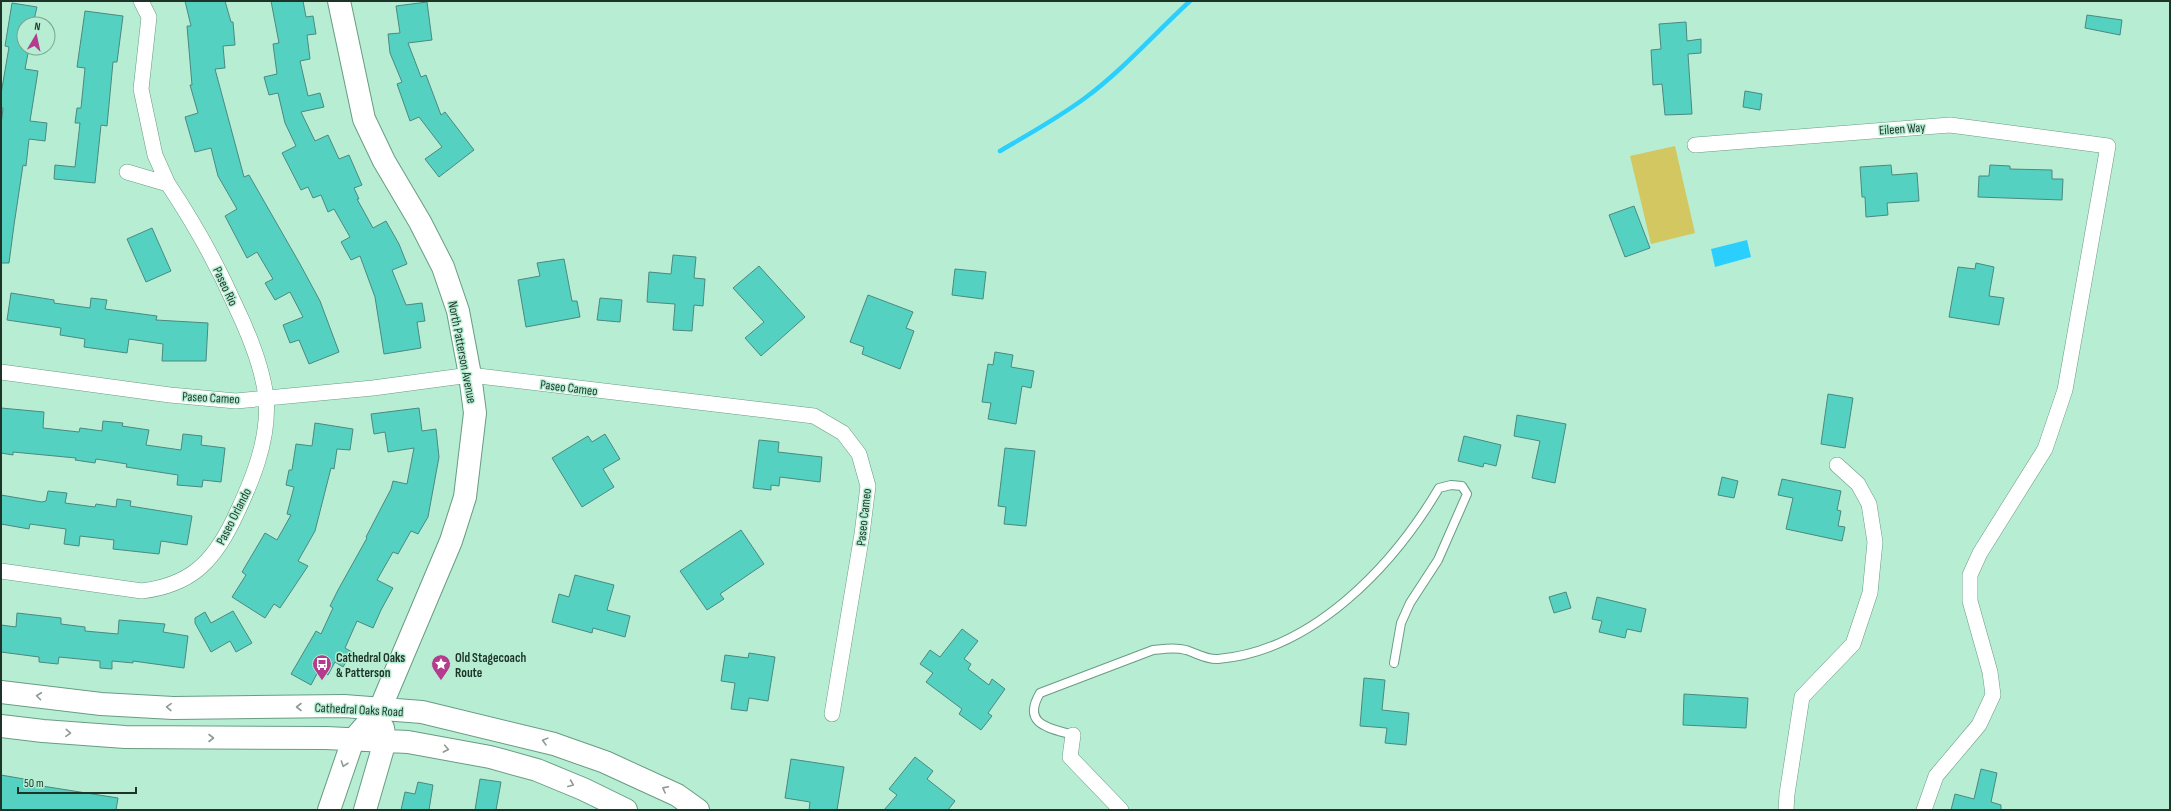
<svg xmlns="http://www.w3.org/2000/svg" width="2171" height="811" font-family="'Sofia Sans Condensed',sans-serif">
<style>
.green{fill:#d2c761}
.water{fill:#2bcffe}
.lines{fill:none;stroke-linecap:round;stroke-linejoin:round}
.stream{stroke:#2bcffe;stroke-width:4.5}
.building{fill:#54d1c0;stroke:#4b8980}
.lane-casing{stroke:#689c83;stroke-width:10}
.street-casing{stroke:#689c83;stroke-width:16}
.secondary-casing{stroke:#689c83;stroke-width:24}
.lane{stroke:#fff;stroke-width:8}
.street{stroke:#fff;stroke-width:15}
.secondary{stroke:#fff;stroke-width:22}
.oneway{stroke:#8e9a94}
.labels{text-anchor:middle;stroke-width:3;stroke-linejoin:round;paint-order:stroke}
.street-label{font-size:13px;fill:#1e3429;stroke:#b7eed3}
.poi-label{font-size:13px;font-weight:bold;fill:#1e3429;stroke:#b7eed3;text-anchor:start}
</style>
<rect width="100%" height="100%" fill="#b7eed3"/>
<path class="green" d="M 1675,146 L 1695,233 L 1651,244 L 1630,156 Z"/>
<path class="water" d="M 1747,240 L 1751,257 L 1715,267 L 1711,249 Z"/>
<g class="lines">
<path class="stream" d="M 1000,151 C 1029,134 1058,118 1085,98 C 1123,70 1155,33 1190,1"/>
</g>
<path class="building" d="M 185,1 L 225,1 L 231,22 L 233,22 L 235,45 L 223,46 L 225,68 L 215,69 L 244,177 L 249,175 L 300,264 L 320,301 L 339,352 L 309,364 L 299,340 L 290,343 L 283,325 L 303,317 L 290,292 L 275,300 L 265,283 L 273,279 L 257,252 L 247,258 L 225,216 L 237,209 L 218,176 L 211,148 L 195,152 L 185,117 L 198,113 L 190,85 L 192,85 L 187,26 L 191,26 Z
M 271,1 L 303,1 L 306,17 L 313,16 L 316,34 L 307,35 L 310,59 L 300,61 L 308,96 L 320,93 L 324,107 L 301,112 L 315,141 L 328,135 L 339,159 L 349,155 L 362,185 L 354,188 L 359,199 L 357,199 L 373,228 L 386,221 L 399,244 L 407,264 L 392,270 L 406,305 L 422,303 L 425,321 L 417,322 L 421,348 L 384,354 L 375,297 L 360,256 L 351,260 L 341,242 L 350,237 L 334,209 L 328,212 L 321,195 L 313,198 L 308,187 L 301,190 L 282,153 L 296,146 L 285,123 L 278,93 L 269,95 L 264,77 L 277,74 L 273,44 L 279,43 Z
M 427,2 L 432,40 L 408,43 L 421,77 L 426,75 L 441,115 L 445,112 L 474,150 L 439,177 L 425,159 L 442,147 L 419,117 L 410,121 L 397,84 L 402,82 L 390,53 L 388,34 L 400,33 L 396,6 Z
M 12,3 L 37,7 L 33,24 L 24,24 L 24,48 L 29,48 L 25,69 L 38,71 L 30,121 L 47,123 L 45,141 L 29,139 L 26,166 L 23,165 L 14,225 L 9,263 L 1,263 L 1,125 L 3,108 L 1,108 L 1,94 L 9,47 L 5,46 Z
M 85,11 L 123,16 L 117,62 L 113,62 L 107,126 L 101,125 L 95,183 L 54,179 L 55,165 L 75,167 L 80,123 L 75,123 L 77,108 L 81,108 L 85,68 L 77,67 Z
M 2087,15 L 2122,20 L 2120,35 L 2085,28 Z
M 1686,22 L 1687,41 L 1701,39 L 1701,53 L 1688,54 L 1692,114 L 1665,115 L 1662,84 L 1653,85 L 1651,50 L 1661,49 L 1659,24 Z
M 1745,91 L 1762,94 L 1760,110 L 1743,107 Z
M 1891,165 L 1892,175 L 1917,173 L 1919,201 L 1887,203 L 1888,215 L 1866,217 L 1865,197 L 1862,197 L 1860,167 Z
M 1990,165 L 2010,166 L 2010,169 L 2052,170 L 2052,179 L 2063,179 L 2062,200 L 1978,197 L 1979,176 L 1989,176 Z
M 1634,206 L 1650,248 L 1625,257 L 1609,215 Z
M 152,228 L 171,271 L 146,282 L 127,239 Z
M 673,255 L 696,257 L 694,278 L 705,279 L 703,306 L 694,305 L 692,331 L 673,330 L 675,304 L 647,302 L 649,272 L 671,274 Z
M 564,259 L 572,301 L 577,301 L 580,317 L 526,327 L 518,280 L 540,276 L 537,263 Z
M 1976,263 L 1994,267 L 1989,296 L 2004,298 L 1999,325 L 1949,317 L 1958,267 L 1975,269 Z
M 759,266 L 805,317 L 761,356 L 745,338 L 764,322 L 733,288 Z
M 955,269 L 986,272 L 983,299 L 952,295 Z
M 11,293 L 54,300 L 54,303 L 90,308 L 91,298 L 107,300 L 105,309 L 157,316 L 156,320 L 208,323 L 206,361 L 162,361 L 163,344 L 129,339 L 127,353 L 84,347 L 85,339 L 60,335 L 61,328 L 7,320 Z
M 868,295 L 913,312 L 906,328 L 914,331 L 900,369 L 862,354 L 864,347 L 850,342 Z
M 600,298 L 622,300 L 620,322 L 597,320 Z
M 995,352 L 1013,355 L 1011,367 L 1034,371 L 1031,388 L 1022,386 L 1016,424 L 988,419 L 991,403 L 982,402 L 988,364 L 993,365 Z
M 1828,394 L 1853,398 L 1845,448 L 1821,444 Z
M 1,408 L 44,412 L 43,428 L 79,432 L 80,428 L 102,431 L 103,421 L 123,423 L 122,426 L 149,430 L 146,445 L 181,450 L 183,434 L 202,436 L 201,445 L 225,448 L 221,482 L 203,480 L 202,487 L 177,485 L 178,475 L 126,467 L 127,464 L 96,459 L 95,463 L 75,460 L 76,458 L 13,452 L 13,455 L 1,453 Z
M 419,408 L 422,431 L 436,429 L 439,457 L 428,517 L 418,534 L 411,531 L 398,554 L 393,552 L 377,580 L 393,588 L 381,610 L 373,628 L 357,621 L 345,648 L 352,652 L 343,667 L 335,662 L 328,675 L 319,670 L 311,685 L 291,674 L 316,631 L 321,634 L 333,608 L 330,606 L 338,590 L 367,538 L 366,537 L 391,489 L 393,481 L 407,484 L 414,448 L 388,452 L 385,432 L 374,434 L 371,414 Z
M 1517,415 L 1566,424 L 1555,483 L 1532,478 L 1540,441 L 1514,436 Z
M 315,423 L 353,429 L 350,450 L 337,449 L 334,469 L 331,468 L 315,531 L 298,561 L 308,566 L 280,608 L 274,604 L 265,618 L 232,597 L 246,575 L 242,572 L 265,533 L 277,540 L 291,515 L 287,514 L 294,487 L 286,485 L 289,470 L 292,470 L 296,444 L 312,446 Z
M 605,434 L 620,459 L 603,469 L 614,487 L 582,507 L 552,458 L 588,436 L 592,442 Z
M 1464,436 L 1501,445 L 1496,466 L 1484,463 L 1483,467 L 1458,461 Z
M 759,440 L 779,442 L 778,452 L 822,457 L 820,482 L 780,477 L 779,486 L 771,485 L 771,490 L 753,488 Z
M 1005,448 L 1035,451 L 1026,526 L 1004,524 L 1006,507 L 998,506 Z
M 1722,477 L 1738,481 L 1734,498 L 1718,495 Z
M 1782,479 L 1841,491 L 1837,510 L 1841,511 L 1838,526 L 1845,527 L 1842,541 L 1786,529 L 1793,498 L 1778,495 Z
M 48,491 L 67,493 L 65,503 L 95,507 L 96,504 L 116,507 L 117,499 L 131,501 L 130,506 L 192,516 L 187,545 L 161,541 L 159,554 L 113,549 L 114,540 L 80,536 L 79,546 L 64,544 L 66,529 L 30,524 L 29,529 L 1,524 L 1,495 L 42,502 L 46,501 Z
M 741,530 L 764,564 L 720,594 L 724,599 L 707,610 L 680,571 Z
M 575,575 L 614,585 L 607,610 L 630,616 L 625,637 L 593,628 L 592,633 L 552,622 L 559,594 L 569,597 Z
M 1566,592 L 1571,608 L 1554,613 L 1549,597 Z
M 1597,597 L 1646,609 L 1641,632 L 1627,629 L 1625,638 L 1599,632 L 1602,621 L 1592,619 Z
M 233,611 L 252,643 L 236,652 L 230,641 L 211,652 L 195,623 L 195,618 L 205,612 L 211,623 Z
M 17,613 L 61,618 L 61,624 L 85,627 L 85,631 L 118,634 L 119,620 L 165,624 L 163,632 L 188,636 L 184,668 L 133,661 L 133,663 L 112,661 L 112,669 L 100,668 L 100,661 L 59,657 L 58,664 L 39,662 L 39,657 L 1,652 L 1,625 L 16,627 Z
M 962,629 L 978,641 L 964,659 L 971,664 L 968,669 L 989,685 L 992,679 L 1005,689 L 988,713 L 992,716 L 981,730 L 959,714 L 962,709 L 926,682 L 933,673 L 920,664 L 930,650 L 940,657 Z
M 749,653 L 775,657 L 768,701 L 749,698 L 747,711 L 731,709 L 735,683 L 721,681 L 725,655 L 748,658 Z
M 1364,678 L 1385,680 L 1382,710 L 1409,713 L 1406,745 L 1385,743 L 1387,728 L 1360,726 Z
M 1684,694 L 1748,698 L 1746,728 L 1683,725 Z
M 915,757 L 933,771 L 927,779 L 955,801 L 948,810 L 884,810 L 897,795 L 889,789 Z
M 791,759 L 844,767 L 837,810 L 809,810 L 810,802 L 785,798 Z
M 1981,769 L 1997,773 L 1991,802 L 2001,805 L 2001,810 L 1951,810 L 1955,794 L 1974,799 Z
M 1,775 L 24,779 L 23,783 L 118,798 L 116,810 L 1,810 Z
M 480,779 L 501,782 L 496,810 L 475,810 Z
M 418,782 L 433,785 L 429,810 L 401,810 L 405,792 L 415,794 Z"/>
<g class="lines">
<defs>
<path id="lane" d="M 1073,735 C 1050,728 1021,725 1040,693 L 1153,650 C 1164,649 1174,647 1186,650 C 1196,653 1207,660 1218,659 C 1313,651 1393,566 1439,488 L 1451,485 L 1462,486 L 1467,494 L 1438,560 L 1410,603 L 1401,623 L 1394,663"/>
<path id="street" d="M 141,1 L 149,17 L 141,89 L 155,155 L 168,184
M 1695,145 L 1950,125 L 2108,146 L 2065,390 L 2045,449 L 1980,553 L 1970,575 L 1970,601 L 1990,672 L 1993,695 L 1979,725 L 1936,776 L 1924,810
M 1,372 L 170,395 L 236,401 L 373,388 L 470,375 L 814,416 L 843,433 L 859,454 L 868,486 L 862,534 L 832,714
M 1,571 L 142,591 C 189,585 212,564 233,521 C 251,484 270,440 266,397 C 262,365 249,334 235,305 C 216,262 194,223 168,184 L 127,172
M 1073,735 L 1070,757 L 1121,810
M 1786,810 L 1787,794 L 1802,697 L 1853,644 L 1870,593 L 1875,542 L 1869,504 L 1858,484 L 1837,465"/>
<path id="secondary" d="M 1,692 L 101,704 L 173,708 L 344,706 L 422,712 L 554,744 L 605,762 L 677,795 L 698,810
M 1,726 L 43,731 L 125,737 L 326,738 L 408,742 L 490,757 L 537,770 L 583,789 L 626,810
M 329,810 L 353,740 L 380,709 L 451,541 L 465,497 L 475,413 L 470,375 L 458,311 L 443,267 L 420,222 L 384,161 L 364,119 L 339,1
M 365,810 L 385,741 L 383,728"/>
</defs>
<use href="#lane" class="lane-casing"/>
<use href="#street" class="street-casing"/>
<use href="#secondary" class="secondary-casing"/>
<use href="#lane" class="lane"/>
<use href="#street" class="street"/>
<use href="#secondary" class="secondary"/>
</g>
<defs><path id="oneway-chevron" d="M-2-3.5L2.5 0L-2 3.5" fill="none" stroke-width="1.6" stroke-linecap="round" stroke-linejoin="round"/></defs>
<g class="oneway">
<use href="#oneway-chevron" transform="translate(39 696) rotate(-173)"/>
<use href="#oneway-chevron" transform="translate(169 707) rotate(-178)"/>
<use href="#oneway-chevron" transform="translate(299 707) rotate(180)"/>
<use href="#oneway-chevron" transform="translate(68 733) rotate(4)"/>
<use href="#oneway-chevron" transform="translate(211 738)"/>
<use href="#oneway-chevron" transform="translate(545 741) rotate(-165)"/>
<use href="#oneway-chevron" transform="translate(446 749) rotate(11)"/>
<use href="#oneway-chevron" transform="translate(344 764) rotate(109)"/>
<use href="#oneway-chevron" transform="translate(571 784) rotate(22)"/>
<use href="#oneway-chevron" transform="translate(665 789) rotate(-153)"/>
</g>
<defs>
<symbol id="bus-pin" viewBox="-11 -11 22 30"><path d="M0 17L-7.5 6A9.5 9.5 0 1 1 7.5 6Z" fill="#b53b8e" stroke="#b7eed3"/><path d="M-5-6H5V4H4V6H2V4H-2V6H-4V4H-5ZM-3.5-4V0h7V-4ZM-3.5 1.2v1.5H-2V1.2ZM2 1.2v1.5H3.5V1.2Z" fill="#fff"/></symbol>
<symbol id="sight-pin" viewBox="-11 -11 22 30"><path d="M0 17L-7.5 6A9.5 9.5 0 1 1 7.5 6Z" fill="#b53b8e" stroke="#b7eed3"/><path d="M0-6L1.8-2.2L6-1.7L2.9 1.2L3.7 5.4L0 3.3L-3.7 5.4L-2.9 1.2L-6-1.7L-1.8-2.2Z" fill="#fff"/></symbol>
</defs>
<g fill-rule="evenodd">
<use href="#bus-pin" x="311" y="653" width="22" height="30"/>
<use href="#sight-pin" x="430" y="653" width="22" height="30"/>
</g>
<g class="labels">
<g class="street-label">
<text transform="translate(1902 128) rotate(-4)" y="5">Eileen Way</text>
<text transform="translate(226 286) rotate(65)" y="5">Paseo Rio</text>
<text transform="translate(463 352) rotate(79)" y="5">North Patterson Avenue</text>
<text transform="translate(569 387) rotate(7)" y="5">Paseo Cameo</text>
<text transform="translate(211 397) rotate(3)" y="5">Paseo Cameo</text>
<text transform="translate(233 516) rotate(-63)" y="5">Paseo Orlando</text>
<text transform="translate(863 517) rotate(-84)" y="5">Paseo Cameo</text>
<text transform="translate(359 709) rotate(3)" y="5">Cathedral Oaks Road</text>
</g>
<g class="poi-label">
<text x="336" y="662">Cathedral Oaks<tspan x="336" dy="15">&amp; Patterson</tspan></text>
<text x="455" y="662">Old Stagecoach<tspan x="455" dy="15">Route</tspan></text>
</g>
</g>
<rect width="2171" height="811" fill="none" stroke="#1e3429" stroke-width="4"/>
<g transform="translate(36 36) rotate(9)"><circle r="19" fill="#b7eed3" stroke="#7aa48f"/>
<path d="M0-3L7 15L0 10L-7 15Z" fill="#b53b8e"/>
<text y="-6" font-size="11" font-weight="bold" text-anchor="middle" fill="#1e3429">N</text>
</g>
<path d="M18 787v6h118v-6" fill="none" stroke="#1e3429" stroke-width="2"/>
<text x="24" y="787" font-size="12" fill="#1e3429" stroke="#b7eed3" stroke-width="3" paint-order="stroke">50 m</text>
</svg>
